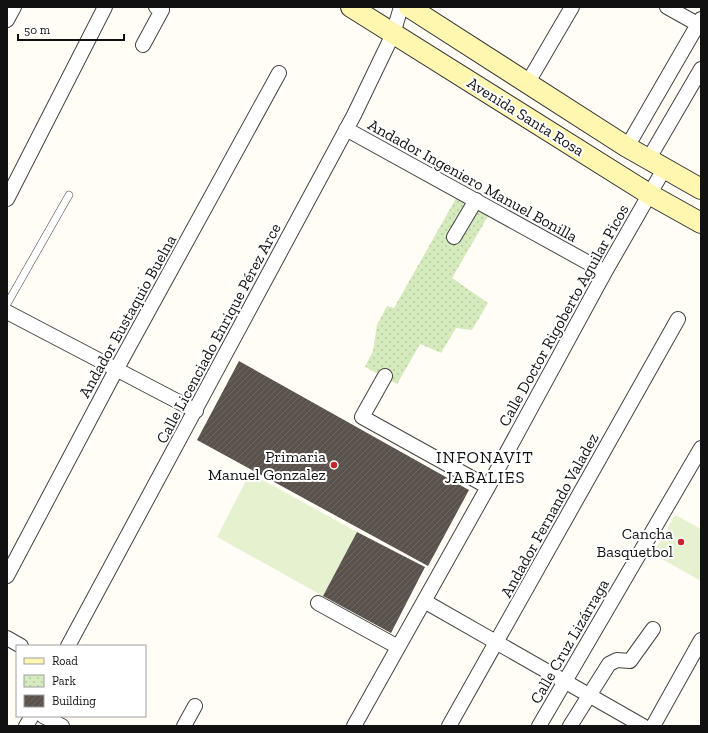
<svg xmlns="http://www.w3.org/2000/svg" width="708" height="733" font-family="'Zilla Slab',serif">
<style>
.park{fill:url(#park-dots)}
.pitch{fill:#e6f2cf}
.building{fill:url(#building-hatch)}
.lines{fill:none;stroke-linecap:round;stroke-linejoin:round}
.service-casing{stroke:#444;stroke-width:8}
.minor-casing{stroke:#444;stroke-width:16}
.secondary-casing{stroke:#333;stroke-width:22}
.service{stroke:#fff;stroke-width:7}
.minor{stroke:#fff;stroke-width:14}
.secondary{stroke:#fff6b0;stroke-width:20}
.poi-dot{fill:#c4262e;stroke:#fff;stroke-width:1.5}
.labels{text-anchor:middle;stroke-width:4;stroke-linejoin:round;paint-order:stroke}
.street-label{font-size:16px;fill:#111;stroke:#fff}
.poi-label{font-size:16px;fill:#111;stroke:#fff;text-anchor:end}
.neighbourhood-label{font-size:17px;letter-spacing:1px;fill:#111;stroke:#fff}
</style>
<defs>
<pattern id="park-dots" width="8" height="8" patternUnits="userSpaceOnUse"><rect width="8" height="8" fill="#d5ebbd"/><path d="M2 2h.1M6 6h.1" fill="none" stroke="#b6c8a1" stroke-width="1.8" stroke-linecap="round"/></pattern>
<pattern id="building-hatch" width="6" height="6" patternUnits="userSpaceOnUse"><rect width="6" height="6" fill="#5a524d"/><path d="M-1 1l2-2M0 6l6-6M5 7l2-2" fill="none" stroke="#6d6662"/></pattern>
</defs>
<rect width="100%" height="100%" fill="#fffdf5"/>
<path class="park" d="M 459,193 L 491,211 L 452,278 L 488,303 L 472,330 L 456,328 L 441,353 L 420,344 L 397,384 L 365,367 L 373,351 L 377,325 L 387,306 L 394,308 Z"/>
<path class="pitch" d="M 250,473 L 357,532 L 323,596 L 217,537 Z
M 675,515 L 701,529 L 701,581 L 653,554 Z"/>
<path class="building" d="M 239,361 L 469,490 L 428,566 L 197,440 Z
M 357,532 L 425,567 L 391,633 L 323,596 Z"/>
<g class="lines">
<defs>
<path id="service" d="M 7,304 L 69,195"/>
<path id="minor" d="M 667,7 L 701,26
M 7,20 L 14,7
M 143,45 L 162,10 L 156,7
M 527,84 L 572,7
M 346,129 L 605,272
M 627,147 L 701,19
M 648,160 L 701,69
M 7,199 L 105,7
M 454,237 L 476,200
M 7,312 L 196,411
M 385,376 L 362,417 L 488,487
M 7,576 L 116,370 L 279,73
M 424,601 L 643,726
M 318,603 L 398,647
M 7,638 L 21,646
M 68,646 L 354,115 L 393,34 L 401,7
M 43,716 L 62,726
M 26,726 L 32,716
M 184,726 L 195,706
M 354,726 L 488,487 L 605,272 L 664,169
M 449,726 L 678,319
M 539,726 L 701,448
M 570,726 L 609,664 L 617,660 L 630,661 L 653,629
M 653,726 L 701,640"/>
<path id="secondary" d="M 351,7 L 649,194 L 701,223
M 409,7 L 627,147 L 701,189"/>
</defs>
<use href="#service" class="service-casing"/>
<use href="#minor" class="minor-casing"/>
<use href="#secondary" class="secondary-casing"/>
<use href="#service" class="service"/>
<use href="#minor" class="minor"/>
<use href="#secondary" class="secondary"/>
</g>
<g class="poi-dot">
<circle cx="334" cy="465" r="4"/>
<circle cx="681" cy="542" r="4"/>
</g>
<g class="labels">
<g class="street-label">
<text transform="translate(526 116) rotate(32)" y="6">Avenida Santa Rosa</text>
<text transform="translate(473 180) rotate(29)" y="6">Andador Ingeniero Manuel Bonilla</text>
<text transform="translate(563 315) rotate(-61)" y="6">Calle Doctor Rigoberto Aguilar Picos</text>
<text transform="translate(127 316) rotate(-61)" y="6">Andador Eustaquio Buelna</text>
<text transform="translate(218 333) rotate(-62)" y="6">Calle Licenciado Enrique Pérez Arce</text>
<text transform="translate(549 515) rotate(-61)" y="6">Andador Fernando Valadez</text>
<text transform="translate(569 641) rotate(-60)" y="6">Calle Cruz Lizárraga</text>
</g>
<g class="poi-label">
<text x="326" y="462">Primaria<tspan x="326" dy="18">Manuel Gonzalez</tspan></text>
<text x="673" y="539">Cancha<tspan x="673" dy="18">Basquetbol</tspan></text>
</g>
<g class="neighbourhood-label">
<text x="485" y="463">INFONAVIT<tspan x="485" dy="20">JABALIES</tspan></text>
</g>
</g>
<rect width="708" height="733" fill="none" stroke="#111111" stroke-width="16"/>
<rect x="16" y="645" width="130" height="72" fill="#ffffff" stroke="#a0a0a0"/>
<rect x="24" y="658" width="20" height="6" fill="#fff6b0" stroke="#a0a0a0"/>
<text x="52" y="665" font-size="12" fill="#111111">Road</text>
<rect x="24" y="675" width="20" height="12" fill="url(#park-dots)" stroke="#a0a0a0"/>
<text x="52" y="685" font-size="12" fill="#111111">Park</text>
<rect x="24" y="695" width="20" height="12" fill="url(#building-hatch)" stroke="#a0a0a0"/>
<text x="52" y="705" font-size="12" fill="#111111">Building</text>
<path d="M18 34v6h106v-6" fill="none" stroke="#111111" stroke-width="2"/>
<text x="24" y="34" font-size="12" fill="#111111" stroke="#ffffff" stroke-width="3" paint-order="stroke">50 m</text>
</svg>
